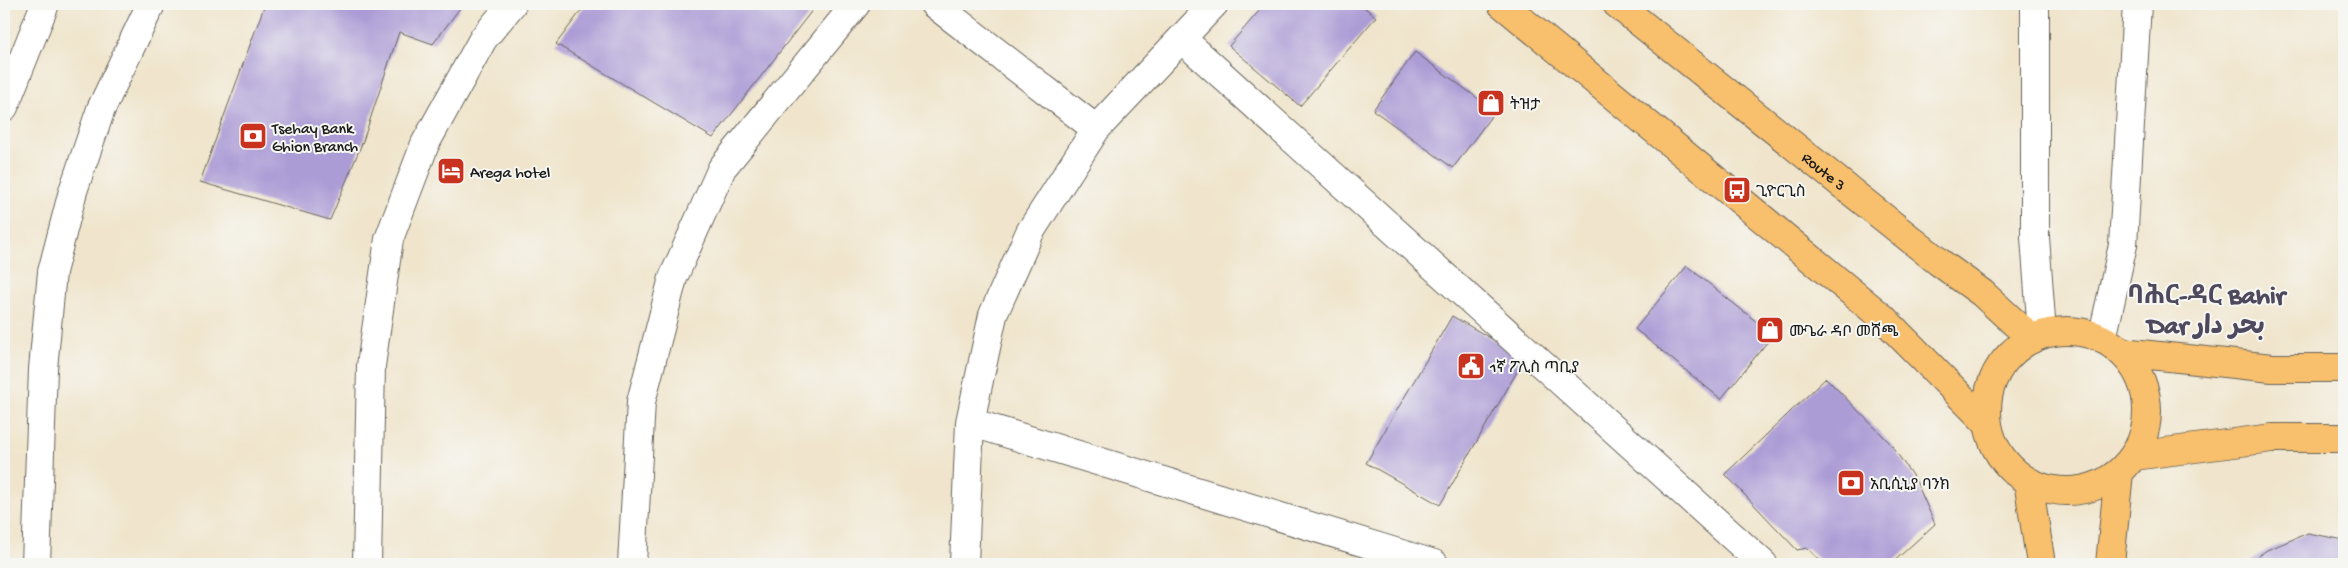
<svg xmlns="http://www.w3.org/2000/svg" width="2348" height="568" font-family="'Gochi Hand','Playpen Sans Arabic','Noto Sans Ethiopic',sans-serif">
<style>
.building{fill:#ac9cd6}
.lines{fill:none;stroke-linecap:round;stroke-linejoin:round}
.minor-casing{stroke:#66625a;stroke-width:30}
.major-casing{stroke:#66625a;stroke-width:30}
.highway-casing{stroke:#66625a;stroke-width:30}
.minor{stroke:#fff;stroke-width:28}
.major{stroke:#f8bf6c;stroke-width:28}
.highway{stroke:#f8bf6c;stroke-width:28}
.labels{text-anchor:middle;stroke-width:4;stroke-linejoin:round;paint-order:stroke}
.poi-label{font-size:16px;fill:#1c1c1c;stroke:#f6f6f2;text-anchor:start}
.street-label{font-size:16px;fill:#1c1c1c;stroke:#f6f6f2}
.town-label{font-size:26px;font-weight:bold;fill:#4e495d;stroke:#f6f6f2}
</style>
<rect width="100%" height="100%" fill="#f6f6f2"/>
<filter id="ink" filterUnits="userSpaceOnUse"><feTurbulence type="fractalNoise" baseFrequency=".02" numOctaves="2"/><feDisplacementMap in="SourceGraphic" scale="10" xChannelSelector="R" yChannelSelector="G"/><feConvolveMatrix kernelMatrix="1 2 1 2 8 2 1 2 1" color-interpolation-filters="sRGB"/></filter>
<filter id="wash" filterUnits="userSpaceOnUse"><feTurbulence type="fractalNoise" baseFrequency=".0096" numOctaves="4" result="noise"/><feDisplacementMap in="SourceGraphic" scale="20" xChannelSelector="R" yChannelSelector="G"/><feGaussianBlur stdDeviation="1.12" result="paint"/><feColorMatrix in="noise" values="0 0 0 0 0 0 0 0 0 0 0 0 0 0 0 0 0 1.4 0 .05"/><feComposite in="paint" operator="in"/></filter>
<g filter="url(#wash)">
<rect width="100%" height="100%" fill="#f0e5cc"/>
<g id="blocks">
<path class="building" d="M 265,4 L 463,4 L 433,44 L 399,32 L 363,141 L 330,220 L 200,182 Z
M 586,4 L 817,4 L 713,138 L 556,44 Z
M 1265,4 L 1360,4 L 1376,17 L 1300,106 L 1229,46 Z
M 1415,52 L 1495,111 L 1453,168 L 1373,110 Z
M 1687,266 L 1773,335 L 1721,399 L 1635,329 Z
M 1452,316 L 1525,358 L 1440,505 L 1366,463 Z
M 1826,378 L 1890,443 L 1916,481 L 1935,524 L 1891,564 L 1824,564 L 1807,548 L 1797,550 L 1725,474 Z
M 2308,533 L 2344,540 L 2344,564 L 2246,564 L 2267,550 Z"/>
</g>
</g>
<g filter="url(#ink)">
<use href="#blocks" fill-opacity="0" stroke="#66625a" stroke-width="1"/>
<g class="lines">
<defs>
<path id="minor" d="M 934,4 L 1096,129
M 2035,4 L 2035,237 L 2042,334
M 1182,39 L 1763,564
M 4,107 L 45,4
M 2102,339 L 2123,245 L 2137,4
M 970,422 L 1434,564
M 36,564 L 43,369 L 52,272 L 73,191 L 101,109 L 151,4
M 367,564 L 371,366 L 389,239 L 425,144 L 483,39 L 512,4
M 632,564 L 641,402 L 673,278 L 722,168 L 856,4
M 964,564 L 970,422 L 993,315 L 1030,232 L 1096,129 L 1214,4"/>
<g id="major">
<path d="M 1502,4 L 1883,318 L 1987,423"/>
<path id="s1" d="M 1617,4 L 1939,262 L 1982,293 L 2032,339"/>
</g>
<path id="highway" d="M1987 411a80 80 0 1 1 160 0a80 80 0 1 1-160 0Z
M 2122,352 L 2272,368 L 2344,368
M 2134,456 L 2272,438 L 2344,438
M 2028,481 L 2041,564
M 2110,564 L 2119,472"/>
</defs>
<use href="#minor" class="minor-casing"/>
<use href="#major" class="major-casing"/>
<use href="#highway" class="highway-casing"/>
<use href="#minor" class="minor"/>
<use href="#major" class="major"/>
<use href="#highway" class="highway"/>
</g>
</g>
<defs>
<symbol id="shop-square" viewBox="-11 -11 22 22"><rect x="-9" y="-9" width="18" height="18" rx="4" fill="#c8321e" stroke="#f6f6f2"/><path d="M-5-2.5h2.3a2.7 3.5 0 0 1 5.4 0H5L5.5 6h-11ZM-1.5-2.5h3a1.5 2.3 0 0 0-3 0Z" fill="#fff"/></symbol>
<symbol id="bank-square" viewBox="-11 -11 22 22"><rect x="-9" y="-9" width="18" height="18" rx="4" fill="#c8321e" stroke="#f6f6f2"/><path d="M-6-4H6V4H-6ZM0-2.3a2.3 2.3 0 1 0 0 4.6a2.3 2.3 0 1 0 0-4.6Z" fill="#fff"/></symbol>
<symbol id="hotel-square" viewBox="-11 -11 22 22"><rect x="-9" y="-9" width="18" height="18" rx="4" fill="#c8321e" stroke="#f6f6f2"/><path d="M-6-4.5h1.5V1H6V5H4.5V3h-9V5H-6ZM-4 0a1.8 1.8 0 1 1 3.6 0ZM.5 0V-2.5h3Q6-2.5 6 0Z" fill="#fff"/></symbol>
<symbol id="bus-square" viewBox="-11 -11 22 22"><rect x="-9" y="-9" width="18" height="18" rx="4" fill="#c8321e" stroke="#f6f6f2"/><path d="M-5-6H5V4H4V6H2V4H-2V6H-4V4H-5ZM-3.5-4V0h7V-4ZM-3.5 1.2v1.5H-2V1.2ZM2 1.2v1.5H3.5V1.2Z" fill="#fff"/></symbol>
<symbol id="civic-square" viewBox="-11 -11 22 22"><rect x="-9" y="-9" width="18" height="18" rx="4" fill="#c8321e" stroke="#f6f6f2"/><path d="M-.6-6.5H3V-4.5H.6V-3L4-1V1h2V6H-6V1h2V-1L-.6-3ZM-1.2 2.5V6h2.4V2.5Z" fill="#fff"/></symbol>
</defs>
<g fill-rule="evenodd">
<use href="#shop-square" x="1475" y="87" width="32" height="32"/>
<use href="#bank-square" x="237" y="120" width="32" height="32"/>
<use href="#hotel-square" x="435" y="155" width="32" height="32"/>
<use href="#bus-square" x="1721" y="174" width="32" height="32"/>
<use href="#shop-square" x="1754" y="314" width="32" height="32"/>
<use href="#civic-square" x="1455" y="350" width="32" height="32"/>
<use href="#bank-square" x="1835" y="467" width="32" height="32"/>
</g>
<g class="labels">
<g class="poi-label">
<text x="1510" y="109">ትዝታ</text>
<text x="272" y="133">Tsehay Bank<tspan x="272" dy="18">Ghion Branch</tspan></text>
<text x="470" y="177">Arega hotel</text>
<text x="1756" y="196">ጊዮርጊስ</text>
<text x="1789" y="336">ሙጌራ ዳቦ መሸጫ</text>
<text x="1490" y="372">1ኛ ፖሊስ ጣቢያ</text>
<text x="1870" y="489">አቢሲኒያ ባንክ</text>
</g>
<g class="street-label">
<text dy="6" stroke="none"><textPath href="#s1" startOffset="266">Route 3</textPath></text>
</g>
<g class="town-label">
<text x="2206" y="303">ባሕር-ዳር Bahir<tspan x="2206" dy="30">Dar بحر دار</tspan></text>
</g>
</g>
<rect width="2348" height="568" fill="none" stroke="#f6f6f2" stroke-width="20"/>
</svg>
